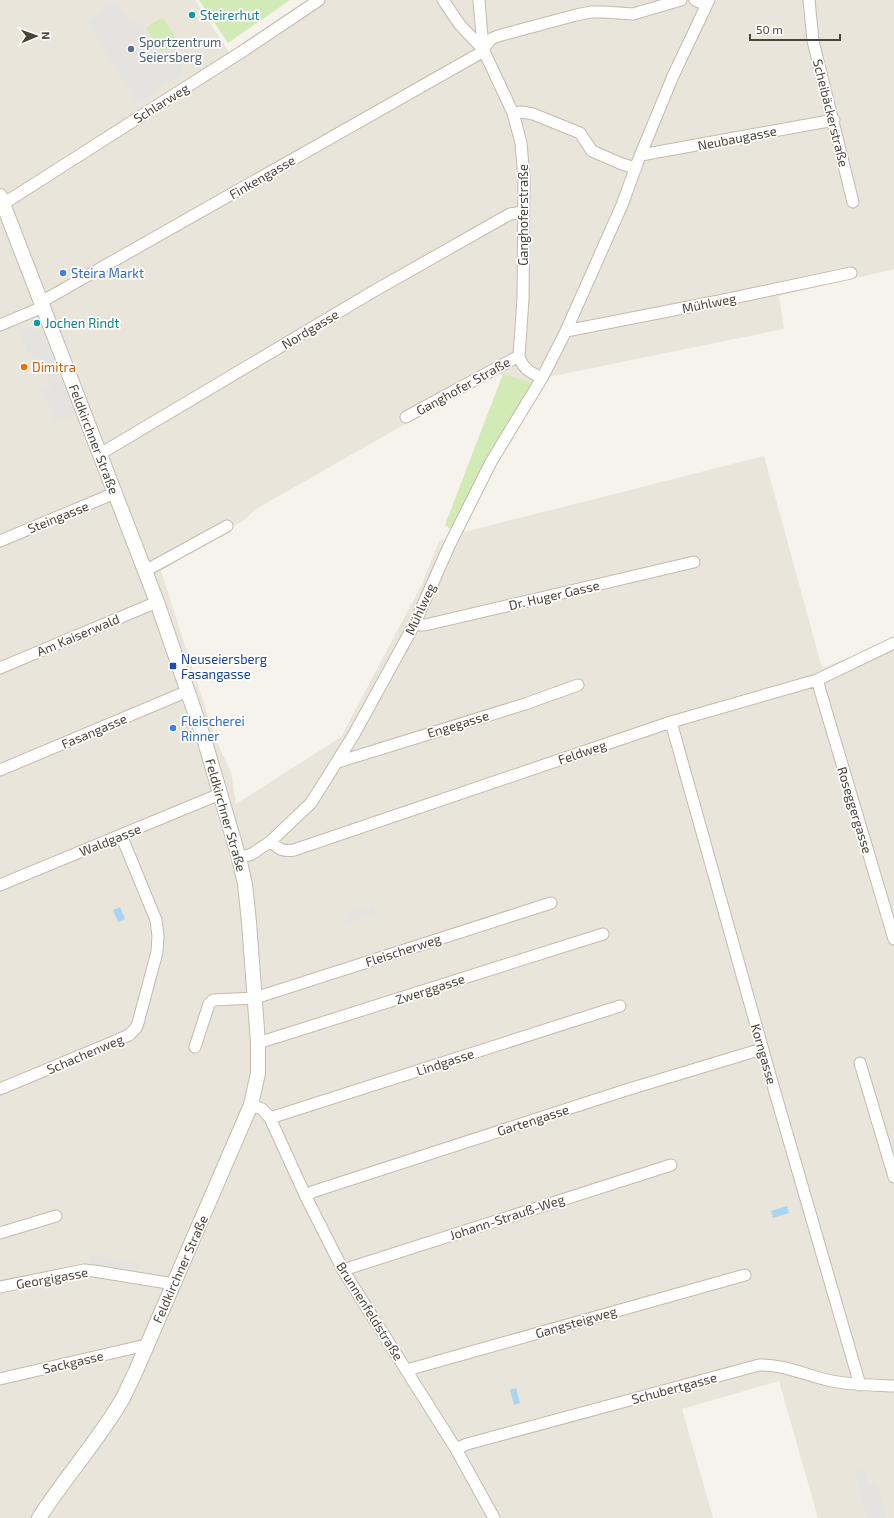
<svg xmlns="http://www.w3.org/2000/svg" width="894" height="1518" font-family="'Exo 2',sans-serif">
<style>
.residential{fill:#eae5da}
.green{fill:#d2eab5}
.parking{fill:#e5e3e0}
.water{fill:#a9d4f2}
.lines{fill:none;stroke-linecap:round;stroke-linejoin:round}
.minor-casing{stroke:#c2bbae;stroke-width:13}
.tertiary-casing{stroke:#c2bbae;stroke-width:16}
.minor{stroke:#fff;stroke-width:11}
.tertiary{stroke:#fff;stroke-width:14}
.culture-dot{fill:#0f9aa8;stroke:#fff;stroke-width:1.5}
.service-dot{fill:#5c6f8a;stroke:#fff;stroke-width:1.5}
.shop-dot{fill:#3f7fe0;stroke:#fff;stroke-width:1.5}
.food-dot{fill:#e8710a;stroke:#fff;stroke-width:1.5}
.transit-dot{fill:#1a4fb4;stroke:#fff;stroke-width:1.5}
.labels{text-anchor:middle;stroke-width:3.5;stroke-linejoin:round;paint-order:stroke}
.culture-label{font-size:13px;fill:#0d838f;stroke:#fff;text-anchor:start}
.service-label{font-size:13px;fill:#4e5e75;stroke:#fff;text-anchor:start}
.street-label{font-size:13px;fill:#4b4439;stroke:#fff}
.shop-label{font-size:13px;fill:#366cbe;stroke:#fff;text-anchor:start}
.food-label{font-size:13px;fill:#c56008;stroke:#fff;text-anchor:start}
.transit-label{font-size:13px;fill:#164399;stroke:#fff;text-anchor:start}
</style>
<rect width="100%" height="100%" fill="#f6f3ec"/>
<path class="residential" d="M 0,0 L 195,0 L 229,52 L 306,0 L 894,0 L 894,269 L 779,296 L 784,329 L 553,376 L 532,383 L 498,373 L 486,378 L 256,509 L 243,521 L 161,571 L 215,738 L 231,772 L 236,804 L 341,737 L 422,584 L 439,541 L 468,531 L 764,456 L 822,668 L 894,640 L 894,1518 L 818,1518 L 779,1381 L 682,1409 L 713,1518 L 0,1518 Z"/>
<path class="green" d="M 199,0 L 290,0 L 228,43 Z
M 162,17 L 178,41 L 162,53 L 146,28 Z
M 503,374 L 532,383 L 450,529 L 445,525 Z"/>
<path class="parking" d="M 116,1 L 131,22 L 143,25 L 161,53 L 172,45 L 183,66 L 183,73 L 137,103 L 87,21 Z
M 16,324 L 42,331 L 76,415 L 55,422 L 43,391 L 51,387 L 43,365 L 41,362 L 37,358 L 33,358 L 32,354 L 27,352 Z
M 373,905 L 376,914 L 348,923 L 345,914 Z
M 91,1254 L 141,1264 L 137,1278 L 88,1270 Z
M 864,1470 L 868,1485 L 877,1483 L 886,1518 L 867,1518 L 855,1472 Z"/>
<path class="water" d="M 120,907 L 125,919 L 118,922 L 113,910 Z
M 787,1206 L 789,1213 L 773,1218 L 771,1211 Z
M 516,1388 L 520,1403 L 514,1405 L 510,1390 Z"/>
<g class="lines">
<defs>
<path id="minor" d="M 443,0 L 460,25 L 483,49 L 491,39 L 498,36 L 576,15 L 591,12 L 604,12 L 633,14 L 681,0
M 479,0 L 483,49 L 513,113 L 521,143 L 524,178 L 523,299 L 519,356 C 522,368 531,373 542,378
M 695,0 L 706,5
M 809,0 L 813,41 L 853,202
M 513,113 L 521,112 L 533,114 L 580,133 L 592,151 L 622,164 L 636,168
M 641,155 L 834,120
M 3,204 L 246,49 L 319,0
M 41,302 L 484,51
M 0,325 L 43,307
M 566,331 L 719,301 L 851,273
M 406,417 L 519,356
M 100,454 L 374,291 L 510,214 L 523,212
M 0,541 L 115,493
M 145,571 L 227,526
M 414,625 L 425,625 L 694,562
M 0,668 L 157,602
M 817,680 L 894,939
M 671,722 L 772,1082 L 860,1385
M 338,762 L 525,704 L 578,685
M 0,770 L 188,691
M 271,841 C 278,849 283,852 294,850 L 671,722 L 817,680 L 894,643
M 239,858 L 252,854 L 271,841 L 311,803 L 353,736 L 414,625 L 450,544 L 491,462 L 542,378 L 566,331 L 622,205 L 638,161 L 673,76 L 709,0
M 0,885 L 220,794
M 258,1043 L 603,934
M 195,1047 L 209,1004 L 213,1000 L 255,998 L 551,903
M 860,1063 L 894,1177
M 0,1089 L 113,1042 L 129,1035 L 136,1028 L 138,1023 L 157,952 L 158,936 L 156,920 L 121,835
M 251,1105 L 262,1109 L 270,1118 L 306,1197 L 343,1270 L 456,1449 L 494,1518
M 270,1118 L 620,1006
M 306,1197 L 312,1192 L 626,1090 L 762,1049
M 0,1233 L 56,1216
M 343,1270 L 671,1165
M 0,1287 L 84,1270 L 94,1271 L 174,1284
M 407,1370 L 745,1275
M 0,1379 L 146,1345
M 456,1449 L 467,1444 L 759,1365 C 784,1364 807,1376 832,1381 C 852,1385 873,1385 894,1386"/>
<path id="tertiary" d="M 0,196 L 157,602 L 205,742 L 239,858 L 245,884 L 249,922 L 258,1043 L 258,1073 L 251,1105 L 135,1373 C 131,1381 127,1390 123,1398 C 99,1440 65,1477 39,1518"/>
</defs>
<use href="#minor" class="minor-casing"/>
<use href="#tertiary" class="tertiary-casing"/>
<use href="#minor" class="minor"/>
<use href="#tertiary" class="tertiary"/>
</g>
<g class="culture-dot">
<circle cx="192" cy="15" r="4"/>
<circle cx="37" cy="323" r="4"/>
</g>
<circle class="service-dot" cx="131" cy="49" r="4"/>
<g class="shop-dot">
<circle cx="63" cy="273" r="4"/>
<circle cx="173" cy="728" r="4"/>
</g>
<circle class="food-dot" cx="24" cy="367" r="4"/>
<rect class="transit-dot" x="169" y="662" width="8" height="8" rx="2"/>
<g class="labels">
<g class="culture-label">
<text x="200" y="20">Steirerhut</text>
<text x="45" y="328">Jochen Rindt</text>
</g>
<g class="service-label">
<text x="139" y="47">Sportzentrum<tspan x="139" dy="15">Seiersberg</tspan></text>
</g>
<g class="street-label">
<text transform="translate(161 103) rotate(-32)" y="5">Schlarweg</text>
<text transform="translate(831 113) rotate(76)" y="5">Scheibäckerstraße</text>
<text transform="translate(737 138) rotate(-11)" y="5">Neubaugasse</text>
<text transform="translate(262 177) rotate(-30)" y="5">Finkengasse</text>
<text transform="translate(523 215) rotate(-90)" y="5">Ganghoferstraße</text>
<text transform="translate(709 303) rotate(-11)" y="5">Mühlweg</text>
<text transform="translate(310 329) rotate(-31)" y="5">Nordgasse</text>
<text transform="translate(463 386) rotate(-29)" y="5">Ganghofer Straße</text>
<text transform="translate(94 439) rotate(69)" y="5">Feldkirchner Straße</text>
<text transform="translate(58 517) rotate(-22)" y="5">Steingasse</text>
<text transform="translate(554 595) rotate(-13)" y="5">Dr. Huger Gasse</text>
<text transform="translate(420 609) rotate(-65)" y="5">Mühlweg</text>
<text transform="translate(78 635) rotate(-23)" y="5">Am Kaiserwald</text>
<text transform="translate(458 724) rotate(-17)" y="5">Engegasse</text>
<text transform="translate(94 731) rotate(-23)" y="5">Fasangasse</text>
<text transform="translate(582 752) rotate(-19)" y="5">Feldweg</text>
<text transform="translate(855 810) rotate(73)" y="5">Roseggergasse</text>
<text transform="translate(226 815) rotate(74)" y="5">Feldkirchner Straße</text>
<text transform="translate(110 840) rotate(-22)" y="5">Waldgasse</text>
<text transform="translate(403 950) rotate(-18)" y="5">Fleischerweg</text>
<text transform="translate(430 989) rotate(-18)" y="5">Zwerggasse</text>
<text transform="translate(85 1054) rotate(-23)" y="5">Schachenweg</text>
<text transform="translate(764 1054) rotate(74)" y="5">Korngasse</text>
<text transform="translate(445 1062) rotate(-18)" y="5">Lindgasse</text>
<text transform="translate(533 1120) rotate(-18)" y="5">Gartengasse</text>
<text transform="translate(507 1217) rotate(-18)" y="5">Johann-Strauß-Weg</text>
<text transform="translate(180 1269) rotate(-66)" y="5">Feldkirchner Straße</text>
<text transform="translate(52 1278) rotate(-10)" y="5">Georgigasse</text>
<text transform="translate(370 1311) rotate(58)" y="5">Brunnenfeldstraße</text>
<text transform="translate(576 1322) rotate(-16)" y="5">Gangsteigweg</text>
<text transform="translate(73 1362) rotate(-13)" y="5">Sackgasse</text>
<text transform="translate(674 1388) rotate(-15)" y="5">Schubertgasse</text>
</g>
<g class="shop-label">
<text x="71" y="278">Steira Markt</text>
<text x="181" y="726">Fleischerei<tspan x="181" dy="15">Rinner</tspan></text>
</g>
<g class="food-label">
<text x="32" y="372">Dimitra</text>
</g>
<g class="transit-label">
<text x="181" y="664">Neuseiersberg<tspan x="181" dy="15">Fasangasse</tspan></text>
</g>
</g>
<g transform="translate(36 36) rotate(88)" stroke="#ffffff" stroke-width="3" paint-order="stroke">
<path d="M0-3L7 15L0 10L-7 15Z" fill="#4b4439"/>
<text y="-6" font-size="11" font-weight="bold" text-anchor="middle" fill="#4b4439">N</text>
</g>
<path d="M750 34v6h90v-6" fill="none" stroke="#4b4439" stroke-width="2"/>
<text x="756" y="34" font-size="12" fill="#4b4439" stroke="#ffffff" stroke-width="3" paint-order="stroke">50 m</text>
</svg>
